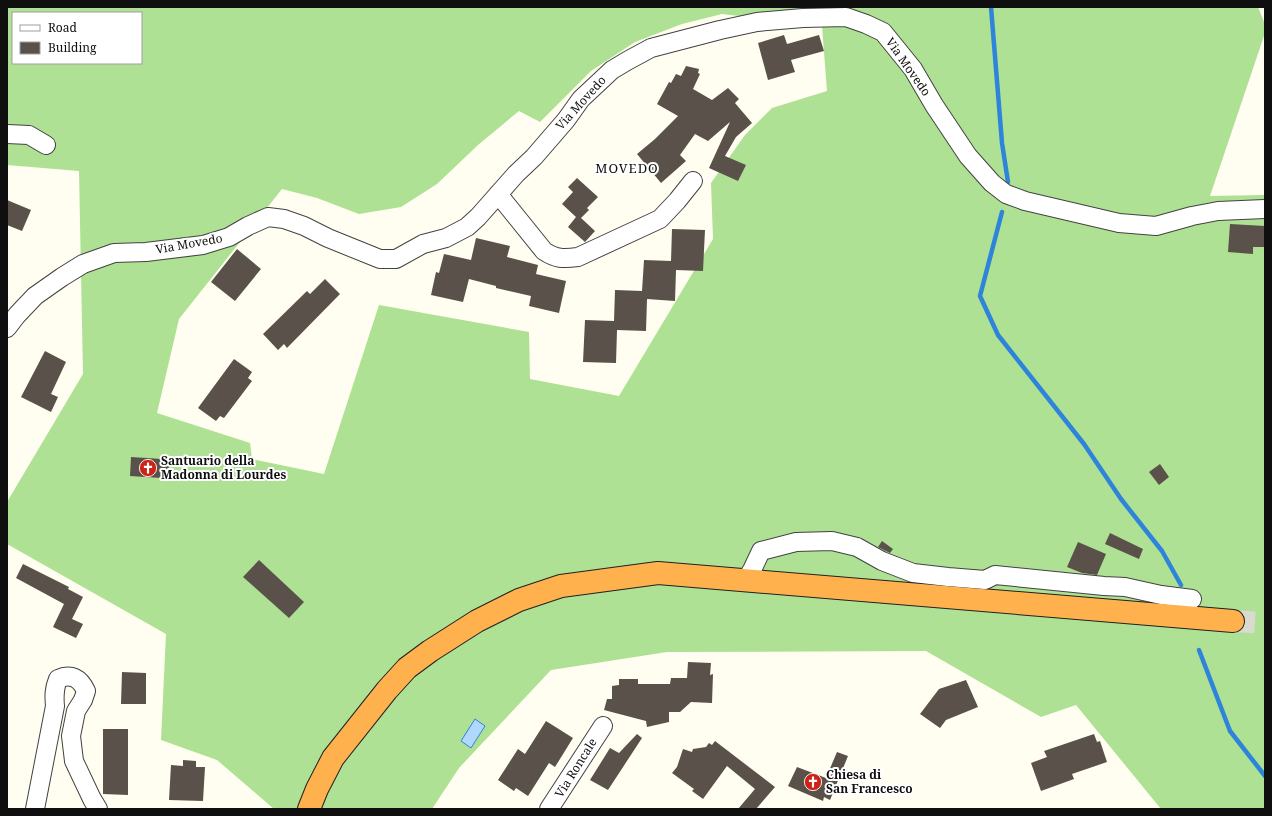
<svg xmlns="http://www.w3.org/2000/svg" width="1272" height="816" font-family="'Noto Serif',serif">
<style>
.forest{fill:#aee193;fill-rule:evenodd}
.water{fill:#afd8fc;stroke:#2e84db}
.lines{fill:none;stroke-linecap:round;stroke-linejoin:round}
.stream{stroke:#2e84db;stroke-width:4.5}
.building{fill:#59514a}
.highway-tunnel{stroke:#dbdace;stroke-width:22;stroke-dasharray:22 11;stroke-linecap:butt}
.street-casing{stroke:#424242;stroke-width:20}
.highway-casing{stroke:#202020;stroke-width:24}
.street{stroke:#fff;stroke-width:18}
.highway{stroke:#ffb14e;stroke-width:22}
.labels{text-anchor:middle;stroke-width:4;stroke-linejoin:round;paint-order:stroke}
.street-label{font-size:12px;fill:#0f0f0f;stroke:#fff}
.poi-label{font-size:12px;font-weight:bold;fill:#0f0f0f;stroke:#fff;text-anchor:start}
.neighbourhood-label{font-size:13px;letter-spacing:1px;fill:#0f0f0f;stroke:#fff}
</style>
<rect width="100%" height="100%" fill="#fffef0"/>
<path class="forest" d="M 7,7 L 1258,7 L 1265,24 L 1265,33 L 1210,196 L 1265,195 L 1265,809 L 1161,809 L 1076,705 L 1041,717 L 926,651 L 667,652 L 551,670 L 459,768 L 432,809 L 274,809 L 217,760 L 161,740 L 166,634 L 7,544 L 7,502 L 83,374 L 79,171 L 7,165 ZM 13,13 L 141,13 L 141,63 L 13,63 ZM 722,14 L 822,26 L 827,91 L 772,108 L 745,135 L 711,183 L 713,239 L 619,396 L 530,379 L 529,332 L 379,305 L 324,474 L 252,459 L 250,443 L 157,413 L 179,319 L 282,189 L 317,198 L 359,214 L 401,207 L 437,184 L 478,145 L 519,111 L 540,122 L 591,71 L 635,42 L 682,24 Z"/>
<path class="water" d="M 475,719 L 485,726 L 471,748 L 461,741 Z"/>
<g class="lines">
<path class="stream" d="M 991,7 L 1002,143 L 1008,182
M 1002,212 L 980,296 L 998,335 L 1084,444 L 1121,499 L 1162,551 L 1181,585
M 1199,650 L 1230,731 L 1265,776"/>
</g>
<path class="building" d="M 784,35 L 787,44 L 819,35 L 824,51 L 791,60 L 795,72 L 768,80 L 758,43 Z
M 686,66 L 699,69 L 698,73 L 700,74 L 693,89 L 712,100 L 728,88 L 739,99 L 735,103 L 752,123 L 736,137 L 725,156 L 746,165 L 738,181 L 709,168 L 730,122 L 708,141 L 695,134 L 680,155 L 686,161 L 661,183 L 637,154 L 655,139 L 678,116 L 657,104 L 669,82 L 671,83 L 676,74 L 681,76 Z
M 577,178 L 598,197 L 587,208 L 589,210 L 581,218 L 595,231 L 585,242 L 568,227 L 576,217 L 562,204 L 573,192 L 568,187 Z
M 7,200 L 31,210 L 22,231 L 7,225 Z
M 1230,224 L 1265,226 L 1265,247 L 1253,247 L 1253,254 L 1228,252 Z
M 672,229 L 705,230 L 703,271 L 676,270 L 675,301 L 647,299 L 646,331 L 617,330 L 616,363 L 583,362 L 585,320 L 614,321 L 615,290 L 642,291 L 644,260 L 671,261 Z
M 476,238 L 510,246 L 507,257 L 538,265 L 536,274 L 566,281 L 559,313 L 529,306 L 531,296 L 496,288 L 496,286 L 469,279 L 463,302 L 431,295 L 436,272 L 439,273 L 444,254 L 471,260 Z
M 237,249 L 261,269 L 235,301 L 211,282 Z
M 325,279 L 340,294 L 287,348 L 284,344 L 278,350 L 263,334 L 307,291 L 310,294 Z
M 45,351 L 66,362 L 51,394 L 58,397 L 51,412 L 21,397 Z
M 234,359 L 252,372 L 248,378 L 252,381 L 224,418 L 220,416 L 216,421 L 198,408 Z
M 131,457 L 162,459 L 169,466 L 168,472 L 161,478 L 130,476 Z
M 1160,464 L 1169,477 L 1159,485 L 1149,472 Z
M 1110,533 L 1143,549 L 1139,559 L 1105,544 Z
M 882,541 L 893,549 L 890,553 L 878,547 Z
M 1078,542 L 1106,554 L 1097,575 L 1082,573 L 1067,567 Z
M 259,560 L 304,602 L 289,618 L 243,577 Z
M 23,564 L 69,587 L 68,589 L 83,597 L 72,619 L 83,624 L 76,638 L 53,627 L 64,604 L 16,578 Z
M 688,662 L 711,663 L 710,675 L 713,674 L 712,703 L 691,702 L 680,712 L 669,712 L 669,722 L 647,727 L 646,721 L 604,710 L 607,699 L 612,699 L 612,686 L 619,685 L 619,679 L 638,679 L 638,684 L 670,684 L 671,678 L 687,678 Z
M 122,672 L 146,673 L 146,704 L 121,704 Z
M 966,680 L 978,707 L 946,720 L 940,728 L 920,714 L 939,689 Z
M 546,721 L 573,738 L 555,767 L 549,763 L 528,796 L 516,788 L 514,791 L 498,780 L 518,749 L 525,754 Z
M 103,729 L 128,729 L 128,795 L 103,794 Z
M 637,734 L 642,738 L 608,790 L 590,780 L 610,748 L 619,753 Z
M 1094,734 L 1097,742 L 1100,741 L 1107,762 L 1072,774 L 1074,779 L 1041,791 L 1031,763 L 1047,757 L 1044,751 Z
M 715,741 L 775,787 L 756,809 L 738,809 L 755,789 L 727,766 L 703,799 L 692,791 L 694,789 L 672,773 L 677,767 L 683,749 L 692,752 L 693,749 L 706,747 L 709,743 L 712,745 Z
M 837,752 L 848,756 L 830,800 L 824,797 L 823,801 L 788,786 L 797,767 L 826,778 Z
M 183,760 L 196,761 L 196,767 L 205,767 L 203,801 L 169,800 L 171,765 L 183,766 Z"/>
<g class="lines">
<path class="highway-tunnel" d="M 1233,621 L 1265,623"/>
<defs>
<path id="street" d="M 7,134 L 29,135 L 46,145
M 498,194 L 544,251 C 556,259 563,259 578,257 L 660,219 L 677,201 L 693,181
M 7,328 L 17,315 L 35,296 L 62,277 L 83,264 L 114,253 L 146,252 L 203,245 L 229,237 L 248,226 L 268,217 L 284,219 L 304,226 L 328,238 L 380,259 L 396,259 L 423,244 L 446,238 L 467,227 L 478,217 L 516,174 L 534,157 L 566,120 L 581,99 L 612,70 L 627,61 L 651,48 L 720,30 L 757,22 L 803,18 L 846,17 L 866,24 L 883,32 L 913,69 L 934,105 L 968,156 L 992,183 L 1006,194 L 1025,201 L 1119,223 L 1156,226 L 1192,216 L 1218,211 L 1265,209
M 745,581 L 752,570 L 761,551 L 796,542 L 832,541 L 857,547 L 882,561 L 913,573 L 948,577 L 985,580 L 995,575 L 1104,586 L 1125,587 L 1161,595 L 1192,599
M 35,809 L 55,706 C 54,696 54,689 58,679 C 71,673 80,678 86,691 L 83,700 L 76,711 L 71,736 L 74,761 L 92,799 L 98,809
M 549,809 L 603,726"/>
<path id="highway" d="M 309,809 L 317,789 L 333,758 L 387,690 L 407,668 L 430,651 L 477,621 L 519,600 L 561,586 L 658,573 L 1233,621"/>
</defs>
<use href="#street" class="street-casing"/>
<use href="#highway" class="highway-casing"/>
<use href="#street" class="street"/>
<use href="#highway" class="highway"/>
</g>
<defs>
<symbol id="church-disc" viewBox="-11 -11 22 22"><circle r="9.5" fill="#ce2217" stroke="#fff"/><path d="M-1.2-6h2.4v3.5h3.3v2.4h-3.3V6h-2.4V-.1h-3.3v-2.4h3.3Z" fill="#fff"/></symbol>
</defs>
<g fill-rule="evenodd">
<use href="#church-disc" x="138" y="458" width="20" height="20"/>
<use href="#church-disc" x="803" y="772" width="20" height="20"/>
</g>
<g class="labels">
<g class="street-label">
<text transform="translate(908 67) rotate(55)" y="4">Via Movedo</text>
<text transform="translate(581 103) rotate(-48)" y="4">Via Movedo</text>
<text transform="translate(189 244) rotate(-10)" y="4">Via Movedo</text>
<text transform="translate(576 768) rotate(-58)" y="4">Via Roncale</text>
</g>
<g class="poi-label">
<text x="161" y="465">Santuario della<tspan x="161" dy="14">Madonna di Lourdes</tspan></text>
<text x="826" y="779">Chiesa di<tspan x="826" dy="14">San Francesco</tspan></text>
</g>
<g class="neighbourhood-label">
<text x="627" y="173">MOVEDO</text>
</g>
</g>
<rect width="1272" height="816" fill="none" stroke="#0f0f0f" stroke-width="16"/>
<rect x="12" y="12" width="130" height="52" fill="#ffffff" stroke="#9f9f9f"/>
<rect x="20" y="25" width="20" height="6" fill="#ffffff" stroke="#9f9f9f"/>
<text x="48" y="32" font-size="12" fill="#0f0f0f">Road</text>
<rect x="20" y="42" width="20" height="12" fill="#59514a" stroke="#9f9f9f"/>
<text x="48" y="52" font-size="12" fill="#0f0f0f">Building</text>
</svg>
